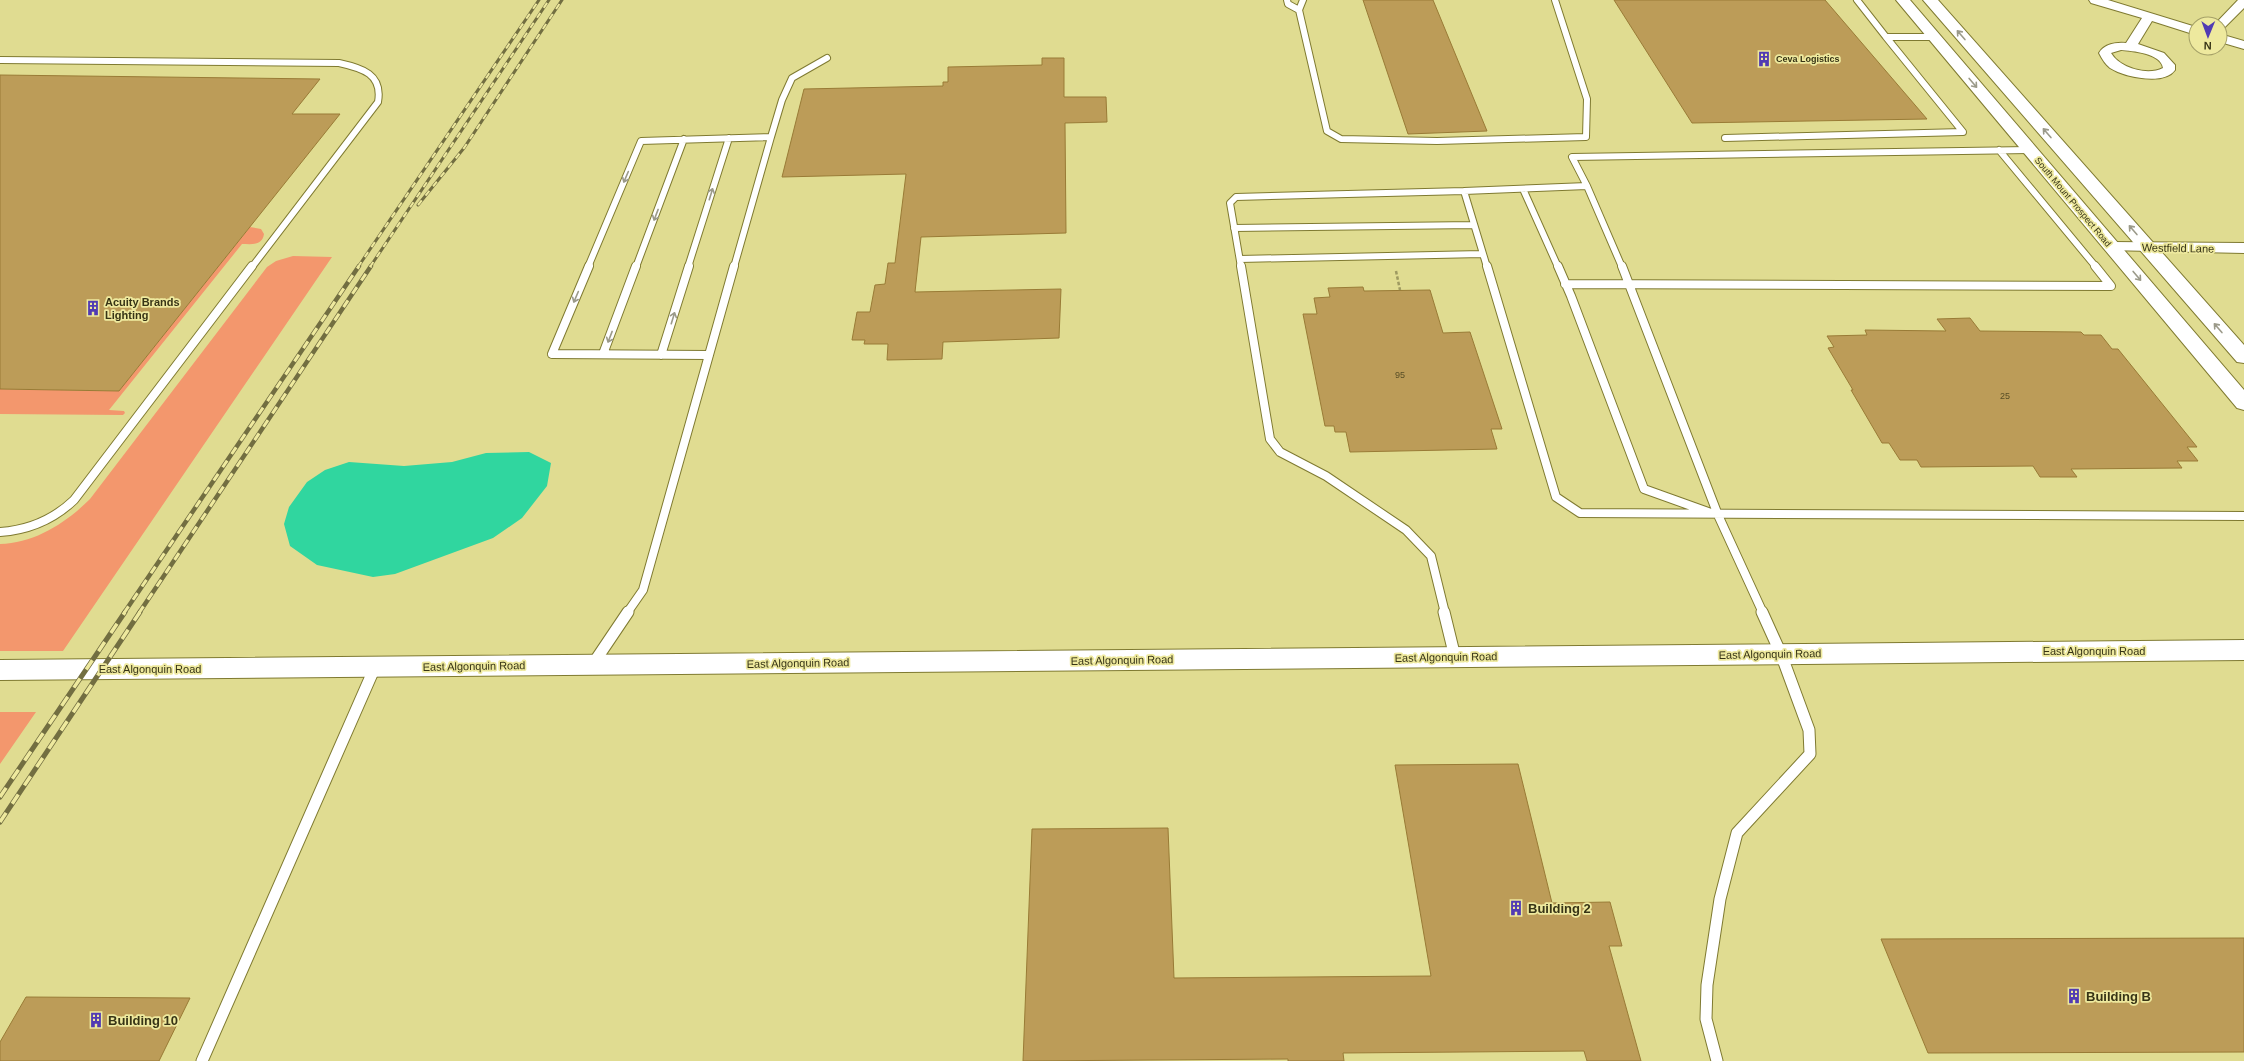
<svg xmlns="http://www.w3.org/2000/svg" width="2244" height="1061" font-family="Arial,sans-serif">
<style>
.green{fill:#f3976d}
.water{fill:#30d69f}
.building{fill:#bc9c58;stroke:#997b36}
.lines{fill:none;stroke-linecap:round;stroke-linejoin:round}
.lane-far2-casing{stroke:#7f7a31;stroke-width:8}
.lane-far1-casing{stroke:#7f7a31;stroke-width:10}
.lane-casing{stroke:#7f7a31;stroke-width:13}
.street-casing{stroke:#7f7a31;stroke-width:2}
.secondary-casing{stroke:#7f7a31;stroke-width:2}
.path{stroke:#9e9a61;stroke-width:2.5;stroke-dasharray:3.5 2;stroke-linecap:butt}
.lane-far2{stroke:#fff;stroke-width:6}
.lane-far1{stroke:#fff;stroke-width:8}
.lane{stroke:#fff;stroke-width:11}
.street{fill:#fff;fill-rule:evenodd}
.secondary{fill:#fff;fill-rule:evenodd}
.rail-far2-casing{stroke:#726e41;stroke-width:3}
.rail-far1-casing{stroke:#726e41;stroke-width:4.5}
.rail-casing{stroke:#726e41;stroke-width:5}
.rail-far2{stroke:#eee99e;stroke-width:2;stroke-dasharray:6;stroke-linecap:butt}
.rail-far1{stroke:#eee99e;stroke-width:3;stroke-dasharray:8;stroke-linecap:butt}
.rail{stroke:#eee99e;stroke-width:3.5;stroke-dasharray:11;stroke-linecap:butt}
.oneway{stroke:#9b9a8a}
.labels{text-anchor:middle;stroke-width:3.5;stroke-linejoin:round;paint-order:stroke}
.far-poi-label{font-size:9px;font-weight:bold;fill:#373416;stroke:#eee99e;text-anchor:start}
.far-street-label{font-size:9px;fill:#373416;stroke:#eee99e}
.number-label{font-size:9px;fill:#584e26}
.street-label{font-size:11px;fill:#373416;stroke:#eee99e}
.poi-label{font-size:11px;font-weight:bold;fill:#373416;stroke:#eee99e;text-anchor:start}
.near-poi-label{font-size:13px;font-weight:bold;fill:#373416;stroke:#eee99e;text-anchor:start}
</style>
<rect width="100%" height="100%" fill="#e0dc91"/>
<path class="green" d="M 250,227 L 261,229 L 264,234 C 262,246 252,244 242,244 L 109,410 L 124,411 L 125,413 L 123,415 L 0,414 L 0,389 L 119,391 Z
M 293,256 L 332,257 L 63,651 L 0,651 L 0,544 C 35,543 66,523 90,499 L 267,267 L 276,261 Z
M 0,712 L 36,712 L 0,764 Z"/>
<path class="water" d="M 529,452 L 551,463 L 547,486 L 522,518 L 493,538 L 395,574 L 373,577 L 317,565 L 290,546 L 284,524 L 289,507 L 307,482 L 325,470 L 349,462 L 404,466 L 452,462 L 486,453 Z"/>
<path class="building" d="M 1363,0 L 1433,0 L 1487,131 L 1408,134 Z
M 1614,0 L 1825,0 L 1927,119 L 1692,123 Z
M 1042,58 L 1064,58 L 1064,97 L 1106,97 L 1107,122 L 1065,123 L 1066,233 L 921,237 L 915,292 L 1061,289 L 1059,338 L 943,342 L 942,359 L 887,360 L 888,344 L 864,344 L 865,340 L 852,340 L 857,312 L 870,312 L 875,285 L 885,284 L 888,263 L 895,263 L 906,174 L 782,177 L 804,89 L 943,86 L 943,82 L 948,82 L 948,67 L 1042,65 Z
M 0,75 L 320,79 L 292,114 L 340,114 L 119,391 L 0,389 Z
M 1363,287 L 1364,291 L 1430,290 L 1443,333 L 1470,332 L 1502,429 L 1491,429 L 1497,449 L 1350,452 L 1346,432 L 1335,432 L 1334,426 L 1325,426 L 1303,314 L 1317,314 L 1314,298 L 1330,297 L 1328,288 Z
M 1970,318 L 1980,331 L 2081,332 L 2084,335 L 2101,335 L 2112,349 L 2118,349 L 2197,447 L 2187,447 L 2198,461 L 2177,461 L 2182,468 L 2071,469 L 2077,477 L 2040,477 L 2033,466 L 1921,467 L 1917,460 L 1900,460 L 1889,443 L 1882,443 L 1851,390 L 1853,390 L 1828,348 L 1834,347 L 1827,336 L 1867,335 L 1865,330 L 1946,331 L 1937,319 Z
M 1518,764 L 1552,903 L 1610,902 L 1622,946 L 1609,946 L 1641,1061 L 1587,1061 L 1584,1051 L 1343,1053 L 1344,1061 L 1288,1061 L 1288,1059 L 1023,1061 L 1032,829 L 1168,828 L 1174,978 L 1431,976 L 1395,765 Z
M 2244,938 L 2244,1052 L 1928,1053 L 1881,939 Z
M 26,997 L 190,998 L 159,1061 L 0,1061 L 0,1042 Z"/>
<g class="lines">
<defs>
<path id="lane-far2" d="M 1287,0 L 1288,4 L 1299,10
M 1303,0 L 1299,10 L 1327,131 L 1341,139 L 1437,141 L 1586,137 L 1587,99 L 1555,0
M 1857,0 L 1886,37 L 1934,37
M 0,60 L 339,63 C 362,68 383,74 378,102 L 252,267
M 771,137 L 782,100 L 792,78 L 827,58
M 1725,138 L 1963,132 L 1886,37
M 1999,150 L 2096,267
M 1587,186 L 1622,267
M 1523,189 L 1558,267
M 1234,228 L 1474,225
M 1240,259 L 1482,254
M 588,267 L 641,141 L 771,137 L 734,267
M 636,267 L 684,139
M 688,267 L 729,138
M 1241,267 L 1230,203 L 1236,197 L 1464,191
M 1487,267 L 1464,191 L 1587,186 L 1572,157 L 2029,150"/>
<path id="lane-far1" d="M 589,266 L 552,354 L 709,355
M 1241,266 L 1270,439 L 1280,452 L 1326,476 L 1406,530 L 1431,556 L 1445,613
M 1487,266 L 1556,497 L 1580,513 L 2244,516
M 1558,266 L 1571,296 L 1644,489 L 1711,513
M 1622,266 L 1718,515 L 1763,613
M 1565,284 L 2111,286 L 2095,266
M 603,354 L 636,266
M 661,355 L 689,266
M 0,532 C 29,530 53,520 74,500 L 252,266
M 627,613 L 643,590 L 734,266"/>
<path id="lane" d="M 1444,612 L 1455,657
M 593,664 L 628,612
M 202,1061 L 375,667
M 1717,1061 L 1706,1019 L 1707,985 L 1720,899 L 1737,833 L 1810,754 L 1809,730 L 1781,654 L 1762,612"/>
<path id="street" d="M 2089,0 L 2108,0 L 2196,27 L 2196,35 L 2152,21 L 2138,44 L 2164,53 L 2175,65 L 2175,70 C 2164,86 2124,77 2110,68 C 2105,64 2102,59 2099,53 C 2104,44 2116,42 2126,43 L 2142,18 L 2091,3 ZM 2121,50 C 2132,51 2161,53 2163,68 C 2147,76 2120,68 2111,53 Z
M 2238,0 L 2244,0 L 2244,8 L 2224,28 L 2220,29 L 2220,24 L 2215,24 Z
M 2220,34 L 2244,41 L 2244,49 L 2220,42 Z
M 2111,242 L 2244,243 L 2244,253 L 2106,250 L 2103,247 L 2106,244 Z"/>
<path id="secondary" d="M 1896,0 L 1910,0 L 2244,390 L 2244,410 L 2237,408 Z
M 1923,0 L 1938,0 L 2244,345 L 2244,363 L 2237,362 Z
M 2244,640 L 2244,660 L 0,680 L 0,660 Z"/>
</defs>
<use href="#lane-far2" class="lane-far2-casing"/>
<use href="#lane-far1" class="lane-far1-casing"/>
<use href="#lane" class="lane-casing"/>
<use href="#street" class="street-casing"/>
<use href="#secondary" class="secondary-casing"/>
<path class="path" d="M 1396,271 L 1400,290"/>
<use href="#lane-far2" class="lane-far2"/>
<use href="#lane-far1" class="lane-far1"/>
<use href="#lane" class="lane"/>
<use href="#street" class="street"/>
<use href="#secondary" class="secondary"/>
<defs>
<path id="rail-far2" d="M 418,205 L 464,148 L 562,0
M 358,267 L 539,0
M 370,267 L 549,0"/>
<path id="rail-far1" d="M 124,613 L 359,266
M 139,613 L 371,266"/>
<path id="rail" d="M 0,797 L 125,612
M 0,822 L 140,612"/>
</defs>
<use href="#rail-far2" class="rail-far2-casing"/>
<use href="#rail-far1" class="rail-far1-casing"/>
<use href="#rail" class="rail-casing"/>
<use href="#rail-far2" class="rail-far2"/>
<use href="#rail-far1" class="rail-far1"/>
<use href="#rail" class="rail"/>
</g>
<defs><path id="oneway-shaft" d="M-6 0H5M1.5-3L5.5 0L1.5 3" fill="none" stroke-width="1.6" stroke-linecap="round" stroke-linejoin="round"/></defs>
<g class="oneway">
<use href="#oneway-shaft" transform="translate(1961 35) rotate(-131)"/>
<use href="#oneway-shaft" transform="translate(1973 83) rotate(50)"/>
<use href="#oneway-shaft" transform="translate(2047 133) rotate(-131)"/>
<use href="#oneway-shaft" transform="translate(626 177) rotate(113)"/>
<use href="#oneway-shaft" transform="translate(711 194) rotate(-73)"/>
<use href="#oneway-shaft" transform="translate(656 215) rotate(111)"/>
<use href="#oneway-shaft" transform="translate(2133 230) rotate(-131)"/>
<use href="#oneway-shaft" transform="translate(2137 276) rotate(50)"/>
<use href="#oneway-shaft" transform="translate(576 297) rotate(113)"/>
<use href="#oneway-shaft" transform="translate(673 318) rotate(-73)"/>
<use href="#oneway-shaft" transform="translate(2218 328) rotate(-131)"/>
<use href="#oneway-shaft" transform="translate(610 337) rotate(111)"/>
</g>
<defs>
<symbol id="building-bare" viewBox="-9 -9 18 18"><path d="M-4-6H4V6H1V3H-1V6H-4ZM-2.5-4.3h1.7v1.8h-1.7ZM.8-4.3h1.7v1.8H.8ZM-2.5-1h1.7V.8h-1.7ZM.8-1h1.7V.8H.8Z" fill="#513bb3" stroke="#eee99e" stroke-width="2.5" paint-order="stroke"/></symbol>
</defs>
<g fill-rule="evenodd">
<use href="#building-bare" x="1753" y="48" width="22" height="22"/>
<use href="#building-bare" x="82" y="297" width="22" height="22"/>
<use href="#building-bare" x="1505" y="897" width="22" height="22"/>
<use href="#building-bare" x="2063" y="985" width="22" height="22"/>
<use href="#building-bare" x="85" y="1009" width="22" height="22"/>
</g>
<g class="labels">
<g class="far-poi-label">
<text x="1776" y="62">Ceva Logistics</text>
</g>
<g class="far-street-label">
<text transform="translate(2073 202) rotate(50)" y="3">South Mount Prospect Road</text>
</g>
<g class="number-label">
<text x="1400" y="378">95</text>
<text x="2005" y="399">25</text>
</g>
<g class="street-label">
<text transform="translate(2178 248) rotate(1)" y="4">Westfield Lane</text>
<text x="2094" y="655">East Algonquin Road</text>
<text transform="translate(1770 654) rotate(-1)" y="4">East Algonquin Road</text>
<text transform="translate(1446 657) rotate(-1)" y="4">East Algonquin Road</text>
<text transform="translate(1122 660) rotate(-1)" y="4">East Algonquin Road</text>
<text transform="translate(798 663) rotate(-1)" y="4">East Algonquin Road</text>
<text transform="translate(474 666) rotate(-1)" y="4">East Algonquin Road</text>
<text x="150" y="673">East Algonquin Road</text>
</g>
<g class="poi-label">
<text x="105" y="306">Acuity Brands<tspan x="105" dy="13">Lighting</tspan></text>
</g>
<g class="near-poi-label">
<text x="1528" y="913">Building 2</text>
<text x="2086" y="1001">Building B</text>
<text x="108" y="1025">Building 10</text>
</g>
</g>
<g transform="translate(2208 36) rotate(181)"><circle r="19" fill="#eee99e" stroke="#a5a168"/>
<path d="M0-3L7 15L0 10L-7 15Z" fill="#513bb3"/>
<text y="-6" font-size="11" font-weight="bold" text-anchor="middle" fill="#373416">N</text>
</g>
</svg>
